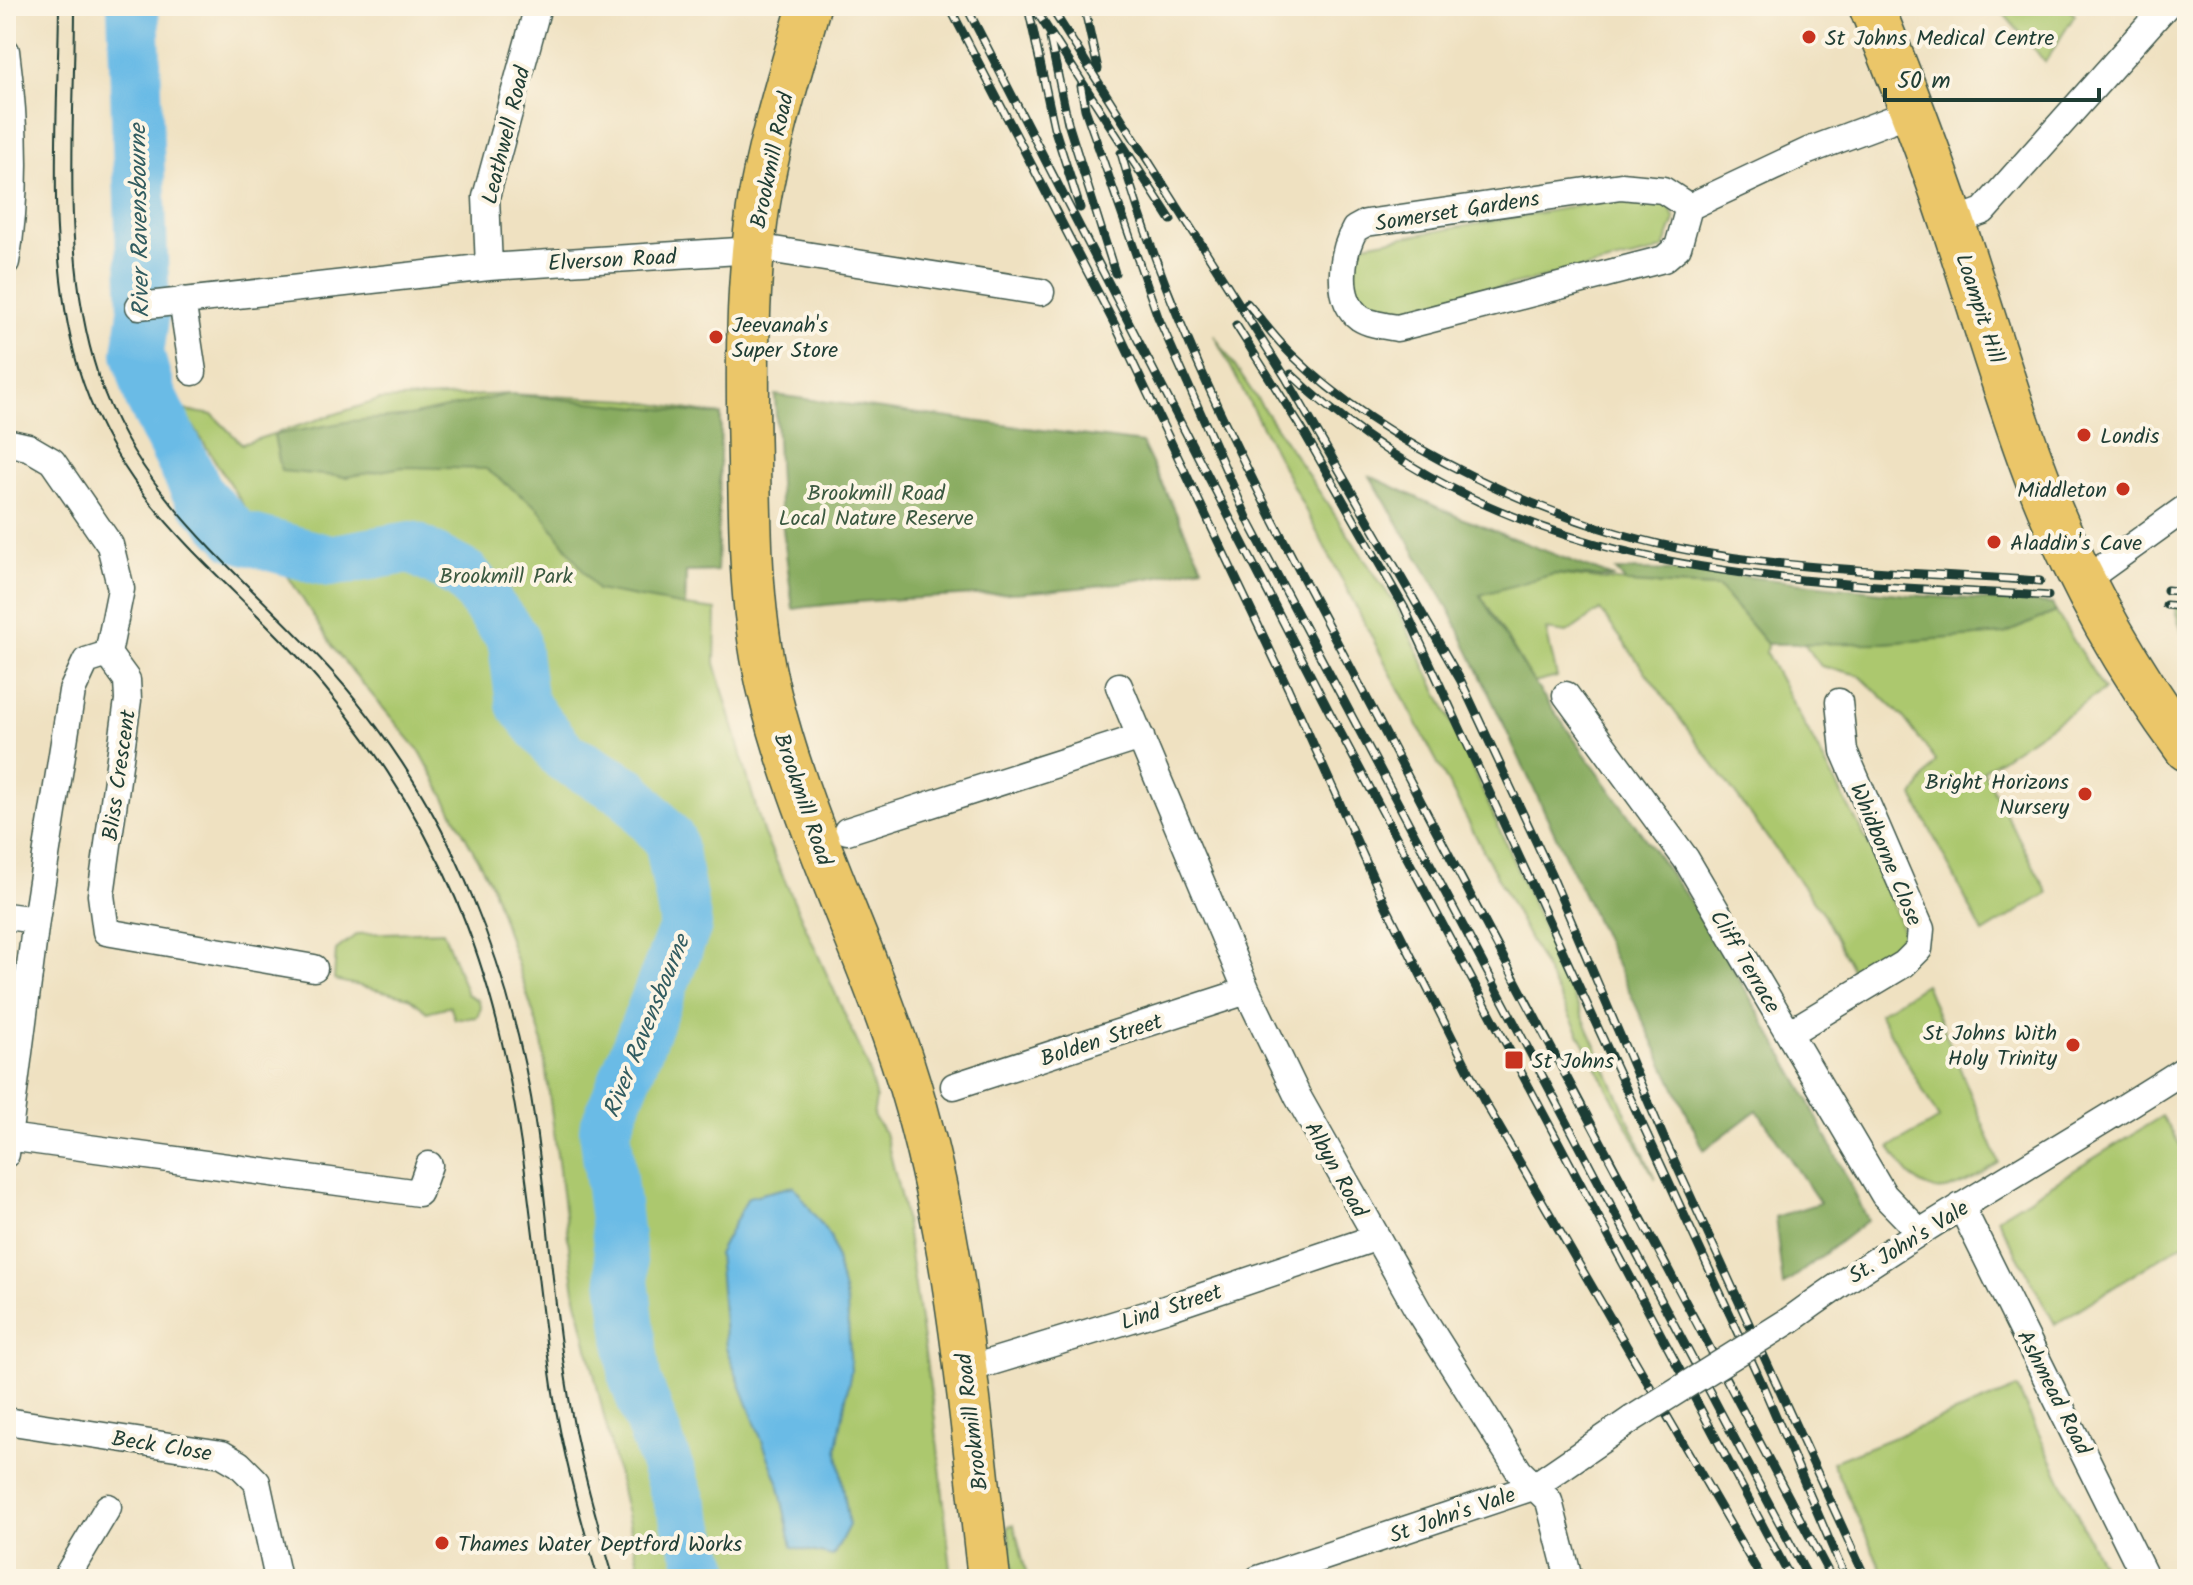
<svg xmlns="http://www.w3.org/2000/svg" width="2193" height="1585" font-family="Kalam,sans-serif">
<style>
.green{fill:#acc86e;stroke:#668251;stroke-width:2}
.forest{fill:#89ac61;stroke:#54744a;stroke-width:2}
.water{fill:#6bbbe6;stroke:#457c8d;stroke-width:2}
.lines{fill:none;stroke-linecap:round;stroke-linejoin:round}
.river{stroke:#6bbbe6;stroke-width:52}
.minor-casing{stroke:#3e5649;stroke-width:29}
.primary-casing{stroke:#3e5649;stroke-width:45}
.trunk-casing{stroke:#3e5649;stroke-width:47}
.minor{stroke:#fff;stroke-width:26}
.primary{stroke:#ebc669;stroke-width:42}
.trunk{stroke:#ebc669;stroke-width:44}
.tram{stroke:#1f3d34;stroke-width:2}
.rail-casing{stroke:#1f3d34;stroke-width:9}
.rail{stroke:#fcf5e5;stroke-width:6;stroke-dasharray:18;stroke-linecap:butt}
.minor-bridge-casing{stroke:#3e5649;stroke-width:29;stroke-linecap:butt}
.minor-bridge{stroke:#fff;stroke-width:26}
.poi-dot{fill:#c8321e;stroke:#fcf5e5;stroke-width:3}
.labels{text-anchor:middle;stroke-width:8;stroke-linejoin:round;paint-order:stroke}
.poi-label{font-size:22px;fill:#1f3d34;stroke:#fcf5e5;text-anchor:start}
.street-label{font-size:22px;fill:#1f3d34;stroke:#fcf5e5}
.park-label{font-size:22px;fill:#3b5940;stroke:#fcf5e5}
.water-label{font-size:24px;font-style:italic;fill:#325c60;stroke:#fcf5e5}
</style>
<rect width="100%" height="100%" fill="#fcf5e5"/>
<filter id="ink" filterUnits="userSpaceOnUse"><feTurbulence type="fractalNoise" baseFrequency=".0125" numOctaves="2"/><feDisplacementMap in="SourceGraphic" scale="16" xChannelSelector="R" yChannelSelector="G"/><feConvolveMatrix kernelMatrix="1 2 1 2 8 2 1 2 1" color-interpolation-filters="sRGB"/></filter>
<filter id="wash" filterUnits="userSpaceOnUse"><feTurbulence type="fractalNoise" baseFrequency=".006" numOctaves="4" result="noise"/><feDisplacementMap in="SourceGraphic" scale="32" xChannelSelector="R" yChannelSelector="G"/><feGaussianBlur stdDeviation="1.8" result="paint"/><feColorMatrix in="noise" values="0 0 0 0 0 0 0 0 0 0 0 0 0 0 0 0 0 1.4 0 .05"/><feComposite in="paint" operator="in"/></filter>
<g filter="url(#wash)">
<rect width="100%" height="100%" fill="#efe1c1"/>
<path class="green" d="M 1997,6 L 2065,6 L 2075,15 L 2045,62 Z
M 1638,195 L 1669,206 L 1675,220 L 1664,248 L 1648,254 L 1384,314 L 1368,309 L 1356,297 L 1354,254 L 1365,244 Z
M 1214,335 L 1396,606 L 1449,716 L 1655,1179 Z
M 509,394 L 629,400 L 721,415 L 717,571 L 686,572 L 685,606 L 716,610 L 715,663 L 763,832 L 867,1064 L 876,1099 L 873,1116 L 885,1133 L 903,1207 L 935,1420 L 952,1579 L 642,1579 L 575,1292 L 542,1040 L 491,884 L 421,753 L 336,652 L 183,410 L 213,415 L 242,444 L 379,400 Z
M 1554,574 L 1642,584 L 1719,587 L 1767,644 L 1766,653 L 1869,845 L 1910,948 L 1860,985 L 1824,915 L 1600,610 L 1567,633 L 1546,630 L 1557,677 L 1534,683 L 1480,594 Z
M 2056,612 L 2104,690 L 1983,771 L 2048,893 L 1983,933 L 1913,796 L 1936,761 L 1903,717 L 1859,675 L 1821,666 L 1803,642 L 1882,643 L 2004,634 Z
M 443,931 L 467,994 L 478,1000 L 481,1008 L 477,1017 L 455,1019 L 450,1006 L 427,1012 L 409,997 L 334,980 L 336,950 L 357,934 Z
M 1925,984 L 1999,1163 C 1948,1196 1924,1206 1890,1147 L 1939,1119 L 1879,1013 Z
M 2162,1116 L 2187,1156 L 2187,1241 L 2055,1324 L 1997,1218 Z
M 2017,1388 L 2108,1579 L 1886,1579 L 1832,1462 Z
M 1014,1525 L 1028,1579 L 1014,1579 L 1008,1526 Z"/>
<path class="forest" d="M 509,394 L 721,415 L 717,571 L 686,572 L 685,606 L 597,590 L 538,508 L 486,469 L 403,467 L 346,477 L 281,471 L 274,435 L 352,421 L 410,416 Z
M 775,395 L 1142,443 L 1202,566 C 1069,602 929,590 793,609 L 780,505 Z
M 1370,476 L 1461,518 L 1615,578 L 1554,574 L 1480,595 L 1534,683 L 1714,935 L 1802,1088 L 1868,1220 L 1783,1286 L 1775,1217 L 1820,1203 L 1757,1110 L 1704,1150 L 1450,611 Z
M 1616,570 L 1697,571 L 1908,595 L 2052,604 L 2056,612 L 2004,634 L 1882,643 L 1767,644 L 1719,587 L 1626,583 Z
M 2174,607 L 2187,608 L 2187,642 L 2185,642 Z"/>
<path class="water" d="M 794,1186 L 831,1238 L 847,1304 L 851,1371 L 837,1447 L 849,1525 L 833,1556 L 792,1547 L 778,1482 L 726,1348 L 718,1254 L 748,1197 Z"/>
<g class="lines">
<path class="river" d="M 133,6 L 144,312 L 138,353 L 150,396 L 200,497 L 237,536 L 329,561 L 411,547 L 466,576 L 513,638 L 522,704 L 564,756 L 628,792 L 670,840 L 686,925 L 605,1129 L 635,1379 L 708,1579"/>
</g>
</g>
<g filter="url(#ink)">
<g class="lines">
<defs>
<path id="minor" d="M 6,51 C 15,119 18,194 6,262
M 1621,186 L 1663,190 L 1689,207 L 1678,247 L 1664,259 L 1397,328 C 1386,326 1369,324 1360,318 C 1334,299 1342,252 1355,229 L 1366,223 Z
M 1689,207 L 1808,151 L 1912,112
M 1953,222 L 1983,211 L 2166,6
M 489,267 L 486,197 L 538,6
M 182,300 L 193,372
M 139,306 L 489,267 L 754,250 L 774,250 L 1041,292
M 6,442 L 28,447 L 52,461 L 110,545 L 121,589 L 108,654
M 2084,581 L 2187,507
M 1119,686 L 1247,991 L 1298,1097 L 1419,1312 L 1519,1471 L 1549,1501 L 1569,1579
M 1566,695 L 1686,859 L 1884,1195 L 1919,1231
M 847,831 L 1141,737
M 6,916 L 36,920
M 1789,1033 L 1904,964 L 1919,949 L 1921,929 L 1844,751 L 1839,702
M 954,1086 L 1247,991
M 8,1137 L 419,1193 L 429,1165
M 6,1154 L 36,920 L 72,691 L 86,661 L 108,654 L 127,680 L 128,700 L 101,895 L 106,932 L 314,968
M 1961,1206 L 2146,1579
M 1790,1320 C 1917,1227 2055,1153 2187,1068
M 965,1370 L 1165,1309 L 1375,1238
M 6,1421 L 222,1454 L 239,1464 L 257,1482 L 278,1579
M 65,1579 L 108,1507
M 1258,1579 L 1533,1487 L 1632,1419"/>
<path id="primary" d="M 809,6 C 791,71 770,136 759,202 C 746,287 747,376 749,461 C 750,539 751,619 770,695 C 805,837 877,966 916,1107 C 959,1261 971,1421 989,1579"/>
<path id="trunk" d="M 1871,6 C 1901,79 1929,152 1954,227 C 1983,313 2007,401 2040,485 C 2076,577 2128,669 2187,749"/>
</defs>
<use href="#minor" class="minor-casing"/>
<use href="#primary" class="primary-casing"/>
<use href="#trunk" class="trunk-casing"/>
<use href="#minor" class="minor"/>
<use href="#primary" class="primary"/>
<use href="#trunk" class="trunk"/>
<path class="tram" d="M 59,6 C 58,122 45,255 78,367 C 118,500 211,563 300,659 C 363,728 418,811 455,897 C 523,1053 528,1220 552,1386 C 562,1451 580,1516 598,1579
M 75,6 C 75,128 60,258 98,375 C 135,489 227,562 307,645 C 377,716 435,804 472,896 C 503,971 525,1049 536,1129 C 548,1214 553,1301 567,1386 C 577,1452 595,1515 614,1579"/>
<defs>
<path id="rail" d="M 949,6 L 1116,327 L 1288,688 L 1384,902 L 1484,1101 L 1762,1579
M 966,6 L 1330,713 L 1791,1579
M 1033,6 L 1171,220
M 1050,6 L 1286,378 L 1461,681 L 1552,876 L 1663,1136 L 1866,1579
M 1084,6 L 1098,69
M 1028,7 L 1054,127 L 1080,208
M 1050,38 L 1068,123 L 1115,273
M 1081,86 L 1085,109 L 1158,317 L 1249,522 L 1809,1579
M 1121,153 C 1181,365 1293,556 1394,750 C 1539,1027 1686,1303 1832,1579
M 1247,303 C 1262,320 1275,338 1291,354 C 1384,446 1550,522 1677,548 C 1796,572 1920,572 2040,581
M 1236,325 L 1305,434 L 1404,607 L 1763,1386 L 1846,1579
M 1291,374 C 1509,580 1767,580 2048,596
M 2167,590 L 2187,592
M 2166,605 L 2187,607"/>
</defs>
<use href="#rail" class="rail-casing"/>
<use href="#rail" class="rail"/>
<defs>
<path id="minor-bridge" d="M 1632,1419 L 1790,1320"/>
</defs>
<use href="#minor-bridge" class="minor-bridge-casing"/>
<use href="#minor-bridge" class="minor-bridge"/>
</g>
</g>
<g class="poi-dot">
<circle cx="1809" cy="37" r="8"/>
<circle cx="716" cy="337" r="8"/>
<circle cx="2084" cy="435" r="8"/>
<circle cx="2123" cy="489" r="8"/>
<circle cx="1994" cy="542" r="8"/>
<circle cx="2085" cy="794" r="8"/>
<circle cx="2073" cy="1045" r="8"/>
<rect x="1504" y="1050" width="20" height="20" rx="4"/>
<circle cx="442" cy="1543" r="8"/>
</g>
<g class="labels">
<g class="poi-label">
<text x="1825" y="45">St Johns Medical Centre</text>
<text x="732" y="332">Jeevanah's<tspan x="732" dy="25">Super Store</tspan></text>
<text x="2100" y="443">Londis</text>
<text x="2107" y="497" text-anchor="end">Middleton</text>
<text x="2010" y="550">Aladdin's Cave</text>
<text x="2069" y="789" text-anchor="end">Bright Horizons<tspan x="2069" dy="25">Nursery</tspan></text>
<text x="2057" y="1040" text-anchor="end">St Johns With<tspan x="2057" dy="25">Holy Trinity</tspan></text>
<text x="1532" y="1068">St Johns</text>
<text x="458" y="1551">Thames Water Deptford Works</text>
</g>
<g class="street-label">
<text transform="translate(505 135) rotate(-76)" y="8">Leathwell Road</text>
<text transform="translate(771 160) rotate(-78)" y="8">Brookmill Road</text>
<text transform="translate(1457 210) rotate(-9)" y="8">Somerset Gardens</text>
<text transform="translate(612 259) rotate(-3)" y="8">Elverson Road</text>
<text transform="translate(1981 308) rotate(72)" y="8">Loampit Hill</text>
<text transform="translate(118 775) rotate(-82)" y="8">Bliss Crescent</text>
<text transform="translate(804 799) rotate(71)" y="8">Brookmill Road</text>
<text transform="translate(1887 854) rotate(67)" y="8">Whidborne Close</text>
<text transform="translate(1746 961) rotate(59)" y="8">Cliff Terrace</text>
<text transform="translate(1101 1039) rotate(-18)" y="8">Bolden Street</text>
<text transform="translate(1337 1169) rotate(61)" y="8">Albyn Road</text>
<text transform="translate(1908 1241) rotate(-32)" y="8">St. John's Vale</text>
<text transform="translate(1171 1306) rotate(-18)" y="8">Lind Street</text>
<text transform="translate(2055 1392) rotate(63)" y="8">Ashmead Road</text>
<text transform="translate(971 1422) rotate(-97)" y="8">Brookmill Road</text>
<text transform="translate(162 1445) rotate(9)" y="8">Beck Close</text>
<text transform="translate(1452 1514) rotate(-19)" y="8">St John's Vale</text>
</g>
<g class="park-label">
<text x="876" y="500">Brookmill Road<tspan x="876" dy="25">Local Nature Reserve</tspan></text>
<text x="506" y="583">Brookmill Park</text>
</g>
<g class="water-label">
<text transform="translate(139 221) rotate(-91)" y="8">River Ravensbourne</text>
<text transform="translate(646 1026) rotate(-68)" y="8">River Ravensbourne</text>
</g>
</g>
<rect width="2193" height="1585" fill="none" stroke="#fcf5e5" stroke-width="32"/>
<path d="M1885 88v12h214v-12" fill="none" stroke="#1f3d34" stroke-width="4"/>
<text x="1897" y="88" font-size="24" fill="#1f3d34" stroke="#fcf5e5" stroke-width="6" paint-order="stroke">50 m</text>
</svg>
